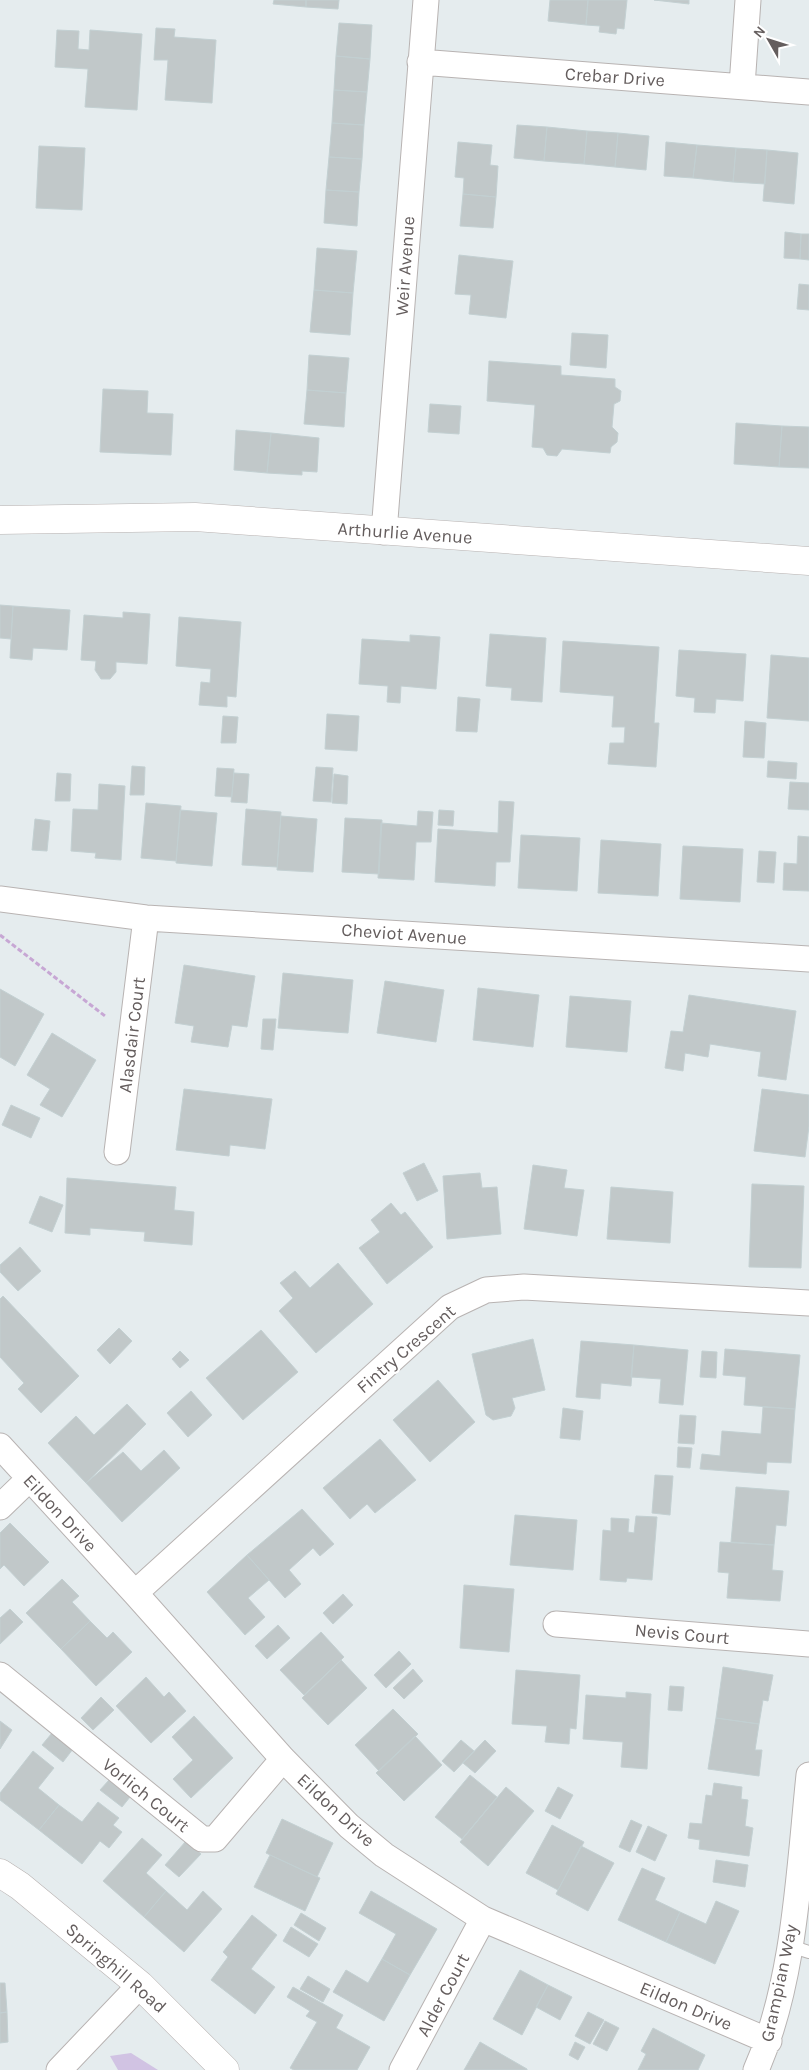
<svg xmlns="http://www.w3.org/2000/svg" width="809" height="2070" font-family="Karla,sans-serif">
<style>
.green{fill:#d1c3e3}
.building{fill:#c1c8c9;stroke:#c3d0d2}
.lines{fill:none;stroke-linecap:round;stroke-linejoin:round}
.lane-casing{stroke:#b8b3b2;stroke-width:14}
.street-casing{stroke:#b8b3b2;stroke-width:27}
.secondary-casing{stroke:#b8b2b1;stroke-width:29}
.path{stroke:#c7a7d4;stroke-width:3;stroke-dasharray:5 2.5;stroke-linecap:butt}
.lane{stroke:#fff;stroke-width:12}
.street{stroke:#fff;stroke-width:25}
.secondary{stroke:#fff;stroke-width:28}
.labels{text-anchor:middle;stroke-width:4.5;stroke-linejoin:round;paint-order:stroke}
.street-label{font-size:18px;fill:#645d5d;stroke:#fff}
</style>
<rect width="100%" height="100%" fill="#e5ecee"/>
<path class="green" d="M 131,2053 L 158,2070 L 118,2070 L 110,2056 Z"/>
<path class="building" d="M 274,0 L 306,0 L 306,7 L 273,4 Z
M 306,0 L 339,0 L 338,9 L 306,7 Z
M 550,0 L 588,0 L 586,25 L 548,21 Z
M 588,0 L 627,0 L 624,29 L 617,28 L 616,34 L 599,32 L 600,26 L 586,25 Z
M 654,0 L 689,0 L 689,4 Z
M 339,23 L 372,25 L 370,59 L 336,56 Z
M 156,28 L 175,29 L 174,37 L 216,40 L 212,103 L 165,100 L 168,60 L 154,60 Z
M 57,30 L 79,31 L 78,49 L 89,50 L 90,30 L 142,34 L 137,110 L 85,107 L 88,69 L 55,67 Z
M 336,56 L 370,59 L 367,92 L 334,90 Z
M 334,90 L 367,92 L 364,125 L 332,123 Z
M 332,123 L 364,125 L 362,159 L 329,157 Z
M 517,125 L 547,127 L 544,161 L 514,158 Z
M 547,127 L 587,131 L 584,164 L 544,161 Z
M 587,131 L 618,133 L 615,167 L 584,164 Z
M 618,133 L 649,136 L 646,170 L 615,167 Z
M 458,142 L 492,145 L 490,165 L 498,166 L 496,197 L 463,194 L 464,178 L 455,177 Z
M 666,142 L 697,145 L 693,178 L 664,176 Z
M 697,145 L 736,148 L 733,182 L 693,178 Z
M 39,146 L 85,148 L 82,210 L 36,208 Z
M 736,148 L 767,150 L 765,184 L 733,182 Z
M 767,150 L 798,153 L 794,204 L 763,201 Z
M 329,157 L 362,159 L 359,192 L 326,190 Z
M 326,190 L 359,192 L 357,226 L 324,223 Z
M 463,194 L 496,197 L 493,228 L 460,226 Z
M 785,232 L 801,234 L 800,259 L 784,258 Z
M 801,234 L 809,234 L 809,260 L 800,259 Z
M 317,248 L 357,251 L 353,293 L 314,290 Z
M 459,255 L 513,261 L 506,318 L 469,314 L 471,295 L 455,294 Z
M 799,284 L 809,285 L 809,310 L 797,309 Z
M 314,290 L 353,293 L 350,335 L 310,332 Z
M 572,333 L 608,335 L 606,368 L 570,365 Z
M 309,355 L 349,358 L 346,393 L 307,390 Z
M 489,361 L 561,366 L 561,375 L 615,379 L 615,387 L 621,391 L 620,401 L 614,404 L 612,427 L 618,433 L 617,442 L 611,447 L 610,453 L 562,449 L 557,456 L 547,455 L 543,448 L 532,447 L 535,405 L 487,401 Z
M 103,389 L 148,391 L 147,413 L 173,414 L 171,455 L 100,452 Z
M 307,390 L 346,393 L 344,427 L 304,424 Z
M 430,404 L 461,406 L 459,434 L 428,432 Z
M 736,423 L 782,426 L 779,467 L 734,464 Z
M 782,426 L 809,427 L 809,468 L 779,467 Z
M 236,430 L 271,433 L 267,473 L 234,470 Z
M 271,433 L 319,438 L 317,472 L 302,471 L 302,475 L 267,473 Z
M 0,605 L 13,606 L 11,639 L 0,638 Z
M 13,606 L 70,610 L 67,650 L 33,648 L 32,660 L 10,658 Z
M 123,612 L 150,614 L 147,664 L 116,662 L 116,672 L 110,679 L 101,679 L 95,670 L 96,661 L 81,660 L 84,615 L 123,618 Z
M 179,617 L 241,622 L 236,697 L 227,696 L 227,707 L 199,705 L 201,682 L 210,683 L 211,669 L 176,666 Z
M 490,634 L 546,638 L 542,702 L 511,700 L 512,688 L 486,686 Z
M 410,635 L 440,637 L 436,689 L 401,686 L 400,703 L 387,702 L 388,686 L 359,684 L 362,639 L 410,642 Z
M 563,641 L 659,647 L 654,723 L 659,723 L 656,767 L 608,764 L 610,743 L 624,743 L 625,727 L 612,727 L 614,696 L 560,692 Z
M 679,650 L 746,654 L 743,701 L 716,699 L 715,713 L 694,712 L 695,698 L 676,696 Z
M 771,655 L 809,658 L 809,721 L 767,718 Z
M 458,697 L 480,699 L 477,732 L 456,731 Z
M 327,714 L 359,716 L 357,751 L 325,749 Z
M 223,716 L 238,717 L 236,743 L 221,743 Z
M 745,721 L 766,723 L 764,758 L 743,757 Z
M 768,761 L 797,763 L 796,779 L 767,777 Z
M 132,766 L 145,767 L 144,795 L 130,795 Z
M 316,767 L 333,768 L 331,802 L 313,801 Z
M 217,768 L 234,769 L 232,797 L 215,796 Z
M 57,773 L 71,774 L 70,801 L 55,801 Z
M 234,773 L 249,774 L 247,803 L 231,802 Z
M 334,774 L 348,776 L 347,804 L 332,803 Z
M 790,782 L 809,783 L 809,810 L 788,809 Z
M 99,784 L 125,786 L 121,860 L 95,858 L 96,853 L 71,851 L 73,809 L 98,810 Z
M 499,801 L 514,802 L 510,862 L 496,862 L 495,886 L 435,882 L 438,829 L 498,833 Z
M 146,803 L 181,806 L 176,861 L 141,858 Z
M 246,809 L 281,812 L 277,867 L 242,865 Z
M 180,810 L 217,813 L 212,866 L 176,863 Z
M 439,810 L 454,811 L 453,826 L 438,825 Z
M 418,811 L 433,812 L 431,842 L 416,842 L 414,880 L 378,878 L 381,823 L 417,826 Z
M 281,816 L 317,819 L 313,872 L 277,870 Z
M 345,818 L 382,820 L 379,874 L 342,872 Z
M 35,819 L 50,821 L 47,851 L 32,850 Z
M 521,835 L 580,838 L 577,891 L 518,888 Z
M 798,836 L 809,837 L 809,891 L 783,890 L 784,863 L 797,864 Z
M 601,840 L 661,844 L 658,896 L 598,893 Z
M 683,846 L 743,849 L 740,902 L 680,899 Z
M 759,851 L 776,852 L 774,883 L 757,882 Z
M 184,965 L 255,976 L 247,1027 L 232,1025 L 228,1047 L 191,1042 L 194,1026 L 175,1023 Z
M 283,973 L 353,980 L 348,1033 L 278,1028 Z
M 385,981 L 444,990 L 436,1042 L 377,1033 Z
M 478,988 L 539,995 L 533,1047 L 473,1040 Z
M 0,989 L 44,1014 L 15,1066 L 0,1057 Z
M 689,995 L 796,1011 L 786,1080 L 758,1076 L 761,1052 L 710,1044 L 708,1057 L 685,1053 L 683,1071 L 665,1068 L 671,1031 L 683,1032 Z
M 570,996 L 631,1001 L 627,1052 L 566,1047 Z
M 263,1019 L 276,1019 L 273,1050 L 261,1049 Z
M 52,1033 L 96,1060 L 62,1117 L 40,1105 L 50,1089 L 27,1075 Z
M 184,1089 L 272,1099 L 265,1149 L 230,1145 L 229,1156 L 176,1150 Z
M 762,1089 L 809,1095 L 809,1126 L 805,1157 L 754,1151 Z
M 11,1105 L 40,1118 L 31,1138 L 2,1125 Z
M 424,1163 L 438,1191 L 417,1201 L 403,1173 Z
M 533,1165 L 567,1170 L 564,1188 L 584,1190 L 577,1236 L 524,1229 Z
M 480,1173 L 482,1188 L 497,1187 L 501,1234 L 447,1239 L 443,1176 Z
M 67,1178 L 176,1187 L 174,1210 L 194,1212 L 192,1245 L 144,1241 L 145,1232 L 90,1228 L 90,1235 L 65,1233 Z
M 752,1184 L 804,1186 L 801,1268 L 749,1267 Z
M 611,1187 L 673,1192 L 670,1243 L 607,1239 Z
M 40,1196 L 63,1205 L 52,1232 L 29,1223 Z
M 391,1203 L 401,1215 L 405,1212 L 433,1247 L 387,1284 L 359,1248 L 380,1232 L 371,1220 Z
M 20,1247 L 41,1271 L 18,1291 L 0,1272 L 0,1265 Z
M 338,1263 L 373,1304 L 316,1353 L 279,1311 L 293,1298 L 280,1283 L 295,1271 L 310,1288 Z
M 3,1296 L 79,1376 L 41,1413 L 18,1389 L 24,1383 L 0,1357 L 0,1299 Z
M 119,1328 L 132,1341 L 110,1364 L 97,1350 Z
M 261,1330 L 298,1372 L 243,1420 L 206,1378 Z
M 533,1339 L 545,1390 L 512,1398 L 515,1408 L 511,1416 L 493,1420 L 486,1415 L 472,1354 Z
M 581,1341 L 634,1345 L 631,1386 L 601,1383 L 600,1399 L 576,1397 Z
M 634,1345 L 688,1350 L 683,1405 L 659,1403 L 661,1379 L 631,1377 Z
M 725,1349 L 800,1355 L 795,1409 L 744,1405 L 746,1377 L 723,1375 Z
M 180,1351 L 189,1360 L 180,1368 L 172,1359 Z
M 702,1351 L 717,1352 L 716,1378 L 700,1377 Z
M 438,1380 L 475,1422 L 430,1462 L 393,1420 Z
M 191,1391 L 212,1415 L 188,1437 L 167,1413 Z
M 127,1404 L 146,1424 L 86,1483 L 48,1443 L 76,1416 L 94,1435 Z
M 763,1407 L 795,1409 L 791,1463 L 767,1462 L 766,1474 L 700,1469 L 702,1454 L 720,1456 L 722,1431 L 761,1434 Z
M 563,1408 L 583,1411 L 580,1440 L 560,1438 Z
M 680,1415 L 696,1416 L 694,1444 L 678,1443 Z
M 380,1439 L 416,1480 L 375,1513 L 367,1504 L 350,1519 L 323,1488 Z
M 678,1447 L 692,1448 L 690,1468 L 677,1467 Z
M 164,1450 L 180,1468 L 122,1522 L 86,1483 L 123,1452 L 141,1471 Z
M 655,1475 L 673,1476 L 670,1515 L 652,1513 Z
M 736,1487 L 789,1491 L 786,1526 L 776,1525 L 774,1545 L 731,1542 Z
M 302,1509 L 334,1544 L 320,1556 L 313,1548 L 289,1570 L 301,1584 L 285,1598 L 247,1555 Z
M 515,1515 L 577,1520 L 573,1570 L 510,1565 Z
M 636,1516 L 657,1517 L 652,1580 L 627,1578 L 626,1582 L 600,1580 L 603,1530 L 611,1531 L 611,1518 L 629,1519 L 628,1532 L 634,1533 Z
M 10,1523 L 49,1562 L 24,1586 L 4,1565 L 0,1569 L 0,1533 Z
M 720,1542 L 774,1545 L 772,1570 L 783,1571 L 780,1601 L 727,1598 L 729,1573 L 718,1572 Z
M 247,1555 L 269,1580 L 248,1598 L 265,1617 L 245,1635 L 207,1592 Z
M 62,1579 L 79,1596 L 72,1602 L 90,1621 L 61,1649 L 26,1613 Z
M 464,1585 L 514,1589 L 509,1652 L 460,1648 Z
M 343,1594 L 353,1605 L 333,1624 L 323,1613 Z
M 10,1609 L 23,1622 L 0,1644 L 0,1618 Z
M 90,1621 L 107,1638 L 113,1632 L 132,1652 L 96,1686 L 61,1649 Z
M 278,1625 L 290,1638 L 267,1659 L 255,1646 Z
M 321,1632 L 344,1657 L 304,1695 L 280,1670 Z
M 399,1651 L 411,1664 L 386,1688 L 374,1675 Z
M 341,1660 L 367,1688 L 328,1725 L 302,1698 Z
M 723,1667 L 773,1675 L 768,1701 L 763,1700 L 759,1724 L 716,1718 Z
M 413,1669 L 423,1681 L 404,1699 L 393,1688 Z
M 516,1670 L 580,1675 L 576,1729 L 570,1728 L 569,1744 L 545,1742 L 547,1726 L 512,1724 Z
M 146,1677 L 164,1697 L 169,1692 L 186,1711 L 151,1743 L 116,1706 Z
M 670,1686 L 684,1687 L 682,1711 L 668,1710 Z
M 626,1692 L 651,1694 L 647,1769 L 621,1767 L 623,1742 L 583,1739 L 586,1695 L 626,1698 Z
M 101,1697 L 114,1710 L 93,1730 L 81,1718 Z
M 393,1709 L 418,1734 L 379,1771 L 355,1745 Z
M 194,1716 L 233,1758 L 191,1798 L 173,1779 L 193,1760 L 172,1737 Z
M 716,1718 L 759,1724 L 755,1750 L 762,1750 L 759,1776 L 708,1769 Z
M 0,1721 L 12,1730 L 0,1749 Z
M 52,1733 L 73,1749 L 63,1762 L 42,1745 Z
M 415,1736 L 442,1765 L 404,1801 L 376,1773 Z
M 461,1740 L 474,1751 L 454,1772 L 442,1761 Z
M 485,1740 L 496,1751 L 475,1773 L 463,1763 Z
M 33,1751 L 54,1768 L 38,1788 L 59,1805 L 39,1830 L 0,1800 L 0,1793 Z
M 470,1775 L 497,1797 L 462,1839 L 435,1817 Z
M 109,1780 L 130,1797 L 122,1807 L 100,1790 Z
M 714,1783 L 742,1787 L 741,1799 L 748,1800 L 745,1826 L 753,1828 L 749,1856 L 699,1849 L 700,1840 L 688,1838 L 690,1823 L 702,1824 L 706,1795 L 712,1796 Z
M 506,1787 L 534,1811 L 488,1866 L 460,1842 Z
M 558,1787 L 573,1795 L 560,1819 L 545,1811 Z
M 98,1802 L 119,1818 L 113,1825 L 122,1832 L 109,1848 L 100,1841 L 82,1864 L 39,1830 L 59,1805 L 82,1822 Z
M 282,1819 L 333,1843 L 317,1877 L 266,1853 Z
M 631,1820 L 642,1825 L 630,1852 L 619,1847 Z
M 552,1825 L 584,1842 L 558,1890 L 526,1873 Z
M 648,1826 L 667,1835 L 655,1861 L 636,1852 Z
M 142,1838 L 162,1855 L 146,1873 L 166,1891 L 144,1917 L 103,1881 Z
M 186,1841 L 201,1854 L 179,1877 L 165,1865 Z
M 581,1846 L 614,1863 L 588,1911 L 556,1894 Z
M 270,1855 L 320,1878 L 305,1911 L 254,1887 Z
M 716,1860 L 748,1865 L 745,1887 L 713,1882 Z
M 642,1868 L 665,1878 L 655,1900 L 680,1912 L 666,1942 L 618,1920 Z
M 166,1891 L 187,1910 L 203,1891 L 222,1909 L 184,1952 L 144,1917 Z
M 371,1891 L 437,1929 L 410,1975 L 382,1959 L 396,1934 L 359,1913 Z
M 716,1901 L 739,1911 L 715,1964 L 666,1942 L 680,1912 L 706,1924 Z
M 301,1913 L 326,1928 L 319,1941 L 294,1925 Z
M 252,1915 L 277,1935 L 251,1969 L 275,1987 L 255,2014 L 211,1980 L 228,1957 L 223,1952 Z
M 291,1927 L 318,1944 L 309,1957 L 283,1941 Z
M 382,1959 L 410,1975 L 384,2021 L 333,1992 L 346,1970 L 368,1983 Z
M 520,1970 L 548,1985 L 522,2035 L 493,2019 Z
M 308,1976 L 330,1989 L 323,2002 L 300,1989 Z
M 0,1983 L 5,1983 L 7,2012 L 0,2013 Z
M 548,1985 L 572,1997 L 560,2020 L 536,2007 Z
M 293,1987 L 343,2015 L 336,2028 L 370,2047 L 357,2070 L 294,2070 L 290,2068 L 317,2022 L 306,2016 L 310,2011 L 287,1997 Z
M 7,2012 L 8,2042 L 0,2043 L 0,2013 Z
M 588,2012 L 604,2020 L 590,2044 L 575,2036 Z
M 605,2021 L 619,2028 L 607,2051 L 593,2044 Z
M 653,2028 L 705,2055 L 698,2070 L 638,2070 L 646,2054 L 641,2051 Z
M 480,2042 L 527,2069 L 527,2070 L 464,2070 Z
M 575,2042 L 585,2047 L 578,2060 L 569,2055 Z"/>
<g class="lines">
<defs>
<path id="lane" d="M 790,1946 L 809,1952"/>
<path id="street" d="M 420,62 L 809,92
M 742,86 L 748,0
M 384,532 L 426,0
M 0,899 L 146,918 L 809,959
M 117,1152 L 146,918
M 0,1446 L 135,1593 L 283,1759 L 349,1826 L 384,1855 L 483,1919 L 769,2041
M 0,1507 L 29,1479
M 135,1593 L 450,1307 L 486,1290 L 524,1287 L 809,1303
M 556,1624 L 809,1644
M 0,1675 L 202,1839 L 215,1839 L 283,1759
M 59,2070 L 140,1985
M 402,2070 L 483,1919
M 756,2070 C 795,1982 799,1870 809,1775"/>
<path id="secondary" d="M 0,520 L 195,517 L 809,561
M 0,1873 L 20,1886 L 140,1985 L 225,2070"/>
</defs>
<use href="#lane" class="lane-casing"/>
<use href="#street" class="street-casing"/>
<use href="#secondary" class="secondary-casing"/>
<path class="path" d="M 0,935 L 105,1016"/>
<use href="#lane" class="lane"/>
<use href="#street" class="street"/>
<use href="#secondary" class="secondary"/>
</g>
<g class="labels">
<g class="street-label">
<text transform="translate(615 77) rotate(4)" y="6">Crebar Drive</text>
<text transform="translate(405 266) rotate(-86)" y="6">Weir Avenue</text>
<text transform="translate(405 533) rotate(4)" y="6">Arthurlie Avenue</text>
<text transform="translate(404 934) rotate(4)" y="6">Cheviot Avenue</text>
<text transform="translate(132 1035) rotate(-83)" y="6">Alasdair Court</text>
<text transform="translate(406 1349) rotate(-41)" y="6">Fintry Crescent</text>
<text transform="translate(60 1513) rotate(47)" y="6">Eildon Drive</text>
<text transform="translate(682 1634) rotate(5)" y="6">Nevis Court</text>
<text transform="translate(146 1795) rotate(39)" y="6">Vorlich Court</text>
<text transform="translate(336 1810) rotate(43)" y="6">Eildon Drive</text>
<text transform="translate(116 1968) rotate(41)" y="6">Springhill Road</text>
<text transform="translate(779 1983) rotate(-78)" y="6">Grampian Way</text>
<text transform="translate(443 1995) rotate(-62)" y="6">Alder Court</text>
<text transform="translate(686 2006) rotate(23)" y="6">Eildon Drive</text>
</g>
</g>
<g transform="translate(769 40) rotate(309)" stroke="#ffffff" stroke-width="4" paint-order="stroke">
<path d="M0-4L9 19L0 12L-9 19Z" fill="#645d5d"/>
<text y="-8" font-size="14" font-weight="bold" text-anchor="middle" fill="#645d5d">N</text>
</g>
</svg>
